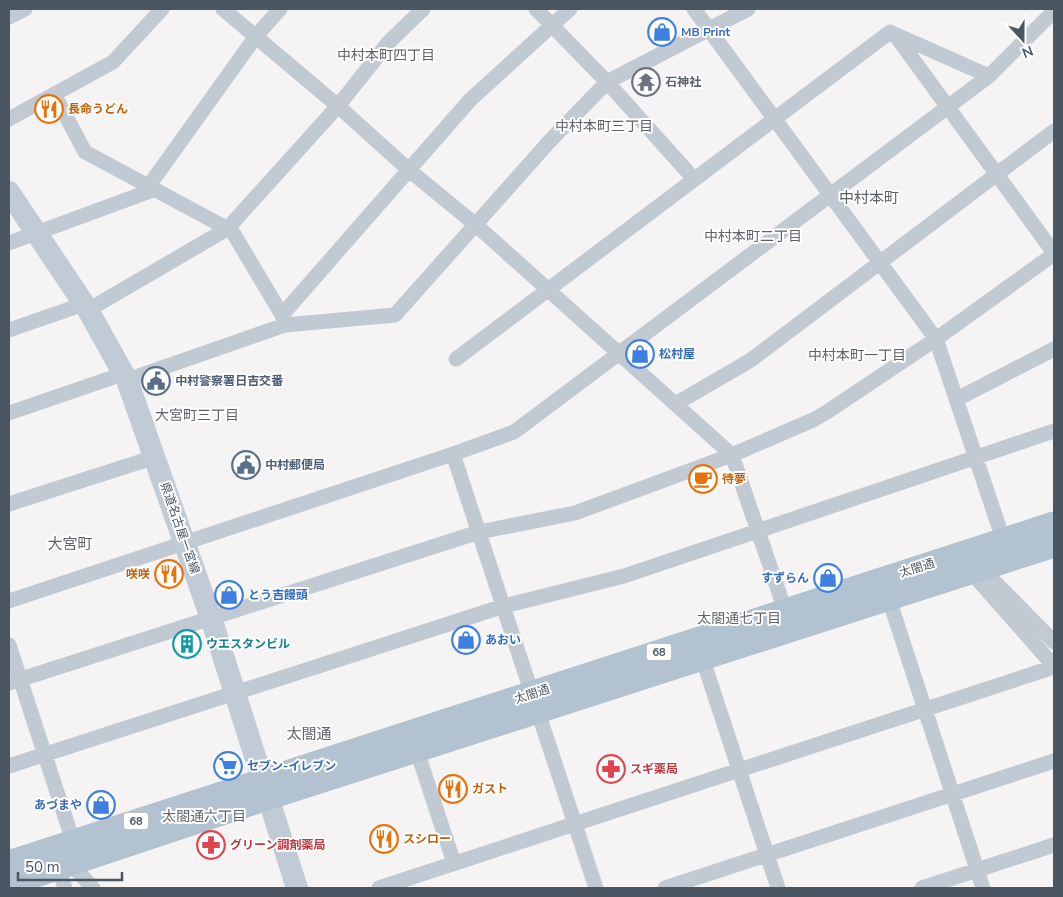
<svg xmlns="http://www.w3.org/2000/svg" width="1063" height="897" font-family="'Nunito Sans','Noto Sans JP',sans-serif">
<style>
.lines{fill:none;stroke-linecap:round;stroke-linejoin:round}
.street{stroke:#c1cad2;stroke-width:15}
.secondary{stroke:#c1cbd6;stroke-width:22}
.primary{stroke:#b3c2d1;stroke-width:25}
.labels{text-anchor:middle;stroke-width:4;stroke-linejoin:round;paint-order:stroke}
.shield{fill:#fff;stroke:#808990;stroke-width:1}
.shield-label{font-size:11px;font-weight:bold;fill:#4a5661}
.shop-label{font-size:12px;font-weight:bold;fill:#366cbe;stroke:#fff;text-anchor:start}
.worship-label{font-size:12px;font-weight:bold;fill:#5b616d;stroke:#fff;text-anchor:start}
.food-label{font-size:12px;font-weight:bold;fill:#c56008;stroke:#fff;text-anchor:start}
.service-label{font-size:12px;font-weight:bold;fill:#4e5e75;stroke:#fff;text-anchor:start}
.street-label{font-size:12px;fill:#4a5661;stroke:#fff}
.culture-label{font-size:12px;font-weight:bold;fill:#0d838f;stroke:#fff;text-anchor:start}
.health-label{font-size:12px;font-weight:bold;fill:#be3a42;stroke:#fff;text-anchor:start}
.neighbourhood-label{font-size:14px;fill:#5f6368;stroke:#fff}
.quarter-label{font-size:15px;fill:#5f6368;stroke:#fff}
</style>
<rect width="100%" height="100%" fill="#f5f3f3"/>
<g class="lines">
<path class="street" d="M 223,9 L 338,106 L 409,170 L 476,225 L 732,455 L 785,610
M 536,9 L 607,82 L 694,179
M 694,9 L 936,339 L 1006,548
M 9,17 L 25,9
M 896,36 L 1054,253
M 54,94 L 85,152 L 232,231 L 282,315
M 9,119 L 113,62 L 162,9
M 148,187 L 256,36 L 280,9
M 9,243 L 153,190
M 88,310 L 227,229 L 338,106 L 388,43 L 423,9
M 285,325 L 282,315 L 470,100 L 570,9
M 9,330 L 84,304
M 456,359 L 890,32 L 989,76
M 127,380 L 285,325 L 395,315 L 548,143 L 607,82 L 748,9
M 957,399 L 1054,349
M 677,403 L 751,360 L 1054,131
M 9,413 L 123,374
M 453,454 L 596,888
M 9,504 L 155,457
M 981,568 L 1054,642
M 971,572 L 1054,666
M 889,599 L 983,888
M 9,601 L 453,454 L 514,432 L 989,76 L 1054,11
M 9,645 L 73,841
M 703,660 L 778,888
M 9,683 L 479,532 L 575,513 L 732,455 L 813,420 L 827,412 L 936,339 L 1054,254
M 417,751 L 454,863
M 9,766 L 504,606 L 624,576 L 1054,431
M 70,863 L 93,888
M 58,867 L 65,888
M 379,888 L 1054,667
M 665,888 L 1054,761
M 922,888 L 1054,845"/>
<path class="secondary" d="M 9,192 L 88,310 L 127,380 L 211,618 L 297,888"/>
<path class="primary" d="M 9,863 L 1054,524
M 9,884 L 267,798 L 1054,545"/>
</g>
<defs>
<symbol id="shop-ring" viewBox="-11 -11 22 22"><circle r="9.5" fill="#fff" stroke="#3f7fe0" stroke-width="1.5"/><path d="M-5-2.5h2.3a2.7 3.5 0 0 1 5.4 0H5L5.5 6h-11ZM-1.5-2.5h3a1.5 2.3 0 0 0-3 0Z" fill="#3f7fe0"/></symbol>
<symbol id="temple-ring" viewBox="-11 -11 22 22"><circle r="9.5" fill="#fff" stroke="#6b7280" stroke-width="1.5"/><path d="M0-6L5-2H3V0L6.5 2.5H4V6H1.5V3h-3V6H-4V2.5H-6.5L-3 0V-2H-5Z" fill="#6b7280"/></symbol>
<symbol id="restaurant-ring" viewBox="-11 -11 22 22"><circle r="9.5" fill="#fff" stroke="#e8710a" stroke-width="1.5"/><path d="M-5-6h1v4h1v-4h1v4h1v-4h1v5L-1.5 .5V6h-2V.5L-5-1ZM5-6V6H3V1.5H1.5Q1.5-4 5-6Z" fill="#e8710a"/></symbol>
<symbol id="civic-ring" viewBox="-11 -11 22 22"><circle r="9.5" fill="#fff" stroke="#5c6f8a" stroke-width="1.5"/><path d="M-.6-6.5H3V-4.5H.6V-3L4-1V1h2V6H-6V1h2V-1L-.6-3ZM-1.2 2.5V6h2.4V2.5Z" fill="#5c6f8a"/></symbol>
<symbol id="cafe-ring" viewBox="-11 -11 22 22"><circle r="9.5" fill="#fff" stroke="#e8710a" stroke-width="1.5"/><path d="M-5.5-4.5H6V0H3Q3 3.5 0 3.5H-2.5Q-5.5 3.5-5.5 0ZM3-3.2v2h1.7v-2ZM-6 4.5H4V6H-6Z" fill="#e8710a"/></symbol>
<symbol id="building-ring" viewBox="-11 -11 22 22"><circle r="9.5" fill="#fff" stroke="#0f9aa8" stroke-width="1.5"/><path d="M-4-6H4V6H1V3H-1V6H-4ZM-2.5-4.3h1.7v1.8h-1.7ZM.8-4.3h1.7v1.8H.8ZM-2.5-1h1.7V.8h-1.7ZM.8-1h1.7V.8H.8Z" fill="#0f9aa8"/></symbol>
<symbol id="supermarket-ring" viewBox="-11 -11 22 22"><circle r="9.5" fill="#fff" stroke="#3f7fe0" stroke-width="1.5"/><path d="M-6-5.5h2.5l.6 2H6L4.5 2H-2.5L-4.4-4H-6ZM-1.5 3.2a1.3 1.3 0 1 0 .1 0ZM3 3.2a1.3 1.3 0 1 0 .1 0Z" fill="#3f7fe0"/></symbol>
<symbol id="pharmacy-ring" viewBox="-11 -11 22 22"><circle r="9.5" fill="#fff" stroke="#e0444e" stroke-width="1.5"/><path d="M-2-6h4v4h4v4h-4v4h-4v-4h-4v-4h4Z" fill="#e0444e"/></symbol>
</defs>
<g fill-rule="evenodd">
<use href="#shop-ring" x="646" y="16" width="32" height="32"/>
<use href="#temple-ring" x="630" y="66" width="32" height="32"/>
<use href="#restaurant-ring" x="33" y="93" width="32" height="32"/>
<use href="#shop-ring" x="624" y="338" width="32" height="32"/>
<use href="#civic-ring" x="140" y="365" width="32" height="32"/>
<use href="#civic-ring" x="230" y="449" width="32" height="32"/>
<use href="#cafe-ring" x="687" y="463" width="32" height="32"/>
<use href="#restaurant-ring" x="153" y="558" width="32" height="32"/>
<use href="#shop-ring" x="812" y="562" width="32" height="32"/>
<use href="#shop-ring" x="213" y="579" width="32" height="32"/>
<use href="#shop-ring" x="450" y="624" width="32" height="32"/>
<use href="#building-ring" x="171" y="628" width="32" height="32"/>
<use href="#supermarket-ring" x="212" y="750" width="32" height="32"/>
<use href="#pharmacy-ring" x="595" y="753" width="32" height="32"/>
<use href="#restaurant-ring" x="437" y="773" width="32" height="32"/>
<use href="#shop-ring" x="85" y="789" width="32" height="32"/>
<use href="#restaurant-ring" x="368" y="823" width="32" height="32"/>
<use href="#pharmacy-ring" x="195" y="829" width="32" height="32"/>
</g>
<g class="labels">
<g class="shield">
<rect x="646.5" y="643.5" width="25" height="17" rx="4"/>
<rect x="123.5" y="812.5" width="25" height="17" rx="4"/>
</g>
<g class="shield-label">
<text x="659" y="656">68</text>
<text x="136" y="825">68</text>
</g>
<g class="shop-label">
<text x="681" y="36">MB Print</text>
<text x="659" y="358">松村屋</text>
<text x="809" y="582" text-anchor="end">すずらん</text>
<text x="248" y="599">とう吉饅頭</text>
<text x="485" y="644">あおい</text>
<text x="247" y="770">セブン-イレブン</text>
<text x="82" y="809" text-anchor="end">あづまや</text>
</g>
<g class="worship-label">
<text x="665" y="86">石神社</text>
</g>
<g class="food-label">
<text x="68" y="113">長命うどん</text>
<text x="722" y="483">待夢</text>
<text x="150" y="578" text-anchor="end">咲咲</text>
<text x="472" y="793">ガスト</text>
<text x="403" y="843">スシロー</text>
</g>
<g class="service-label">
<text x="175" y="385">中村警察署日吉交番</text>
<text x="265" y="469">中村郵便局</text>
</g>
<g class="street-label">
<text transform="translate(180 528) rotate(71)" y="4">県道名古屋一宮線</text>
<text transform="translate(917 568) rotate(-18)" y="4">太閤通</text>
<text transform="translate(532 694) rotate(-18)" y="4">太閤通</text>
</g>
<g class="culture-label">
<text x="206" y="648">ウエスタンビル</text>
</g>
<g class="health-label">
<text x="630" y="773">スギ薬局</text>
<text x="230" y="849">グリーン調剤薬局</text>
</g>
<g class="neighbourhood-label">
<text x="386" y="60">中村本町四丁目</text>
<text x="604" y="131">中村本町三丁目</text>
<text x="753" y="241">中村本町二丁目</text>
<text x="857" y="360">中村本町一丁目</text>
<text x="197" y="420">大宮町三丁目</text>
<text x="739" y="623">太閤通七丁目</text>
<text x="204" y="821">太閤通六丁目</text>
</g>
<g class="quarter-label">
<text x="869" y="203">中村本町</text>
<text x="70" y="549">大宮町</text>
<text x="309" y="739">太閤通</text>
</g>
</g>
<rect width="1063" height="897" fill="none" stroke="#4a5661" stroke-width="20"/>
<g transform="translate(1023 40) rotate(159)" stroke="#ffffff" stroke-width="4" paint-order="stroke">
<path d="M0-4L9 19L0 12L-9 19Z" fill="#4a5661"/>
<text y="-8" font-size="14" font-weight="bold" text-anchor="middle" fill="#4a5661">N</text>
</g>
<path d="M18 872v8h104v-8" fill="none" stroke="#4a5661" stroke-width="2.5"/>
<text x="25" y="872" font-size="15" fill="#4a5661" stroke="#ffffff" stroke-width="4" paint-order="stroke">50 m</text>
</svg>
